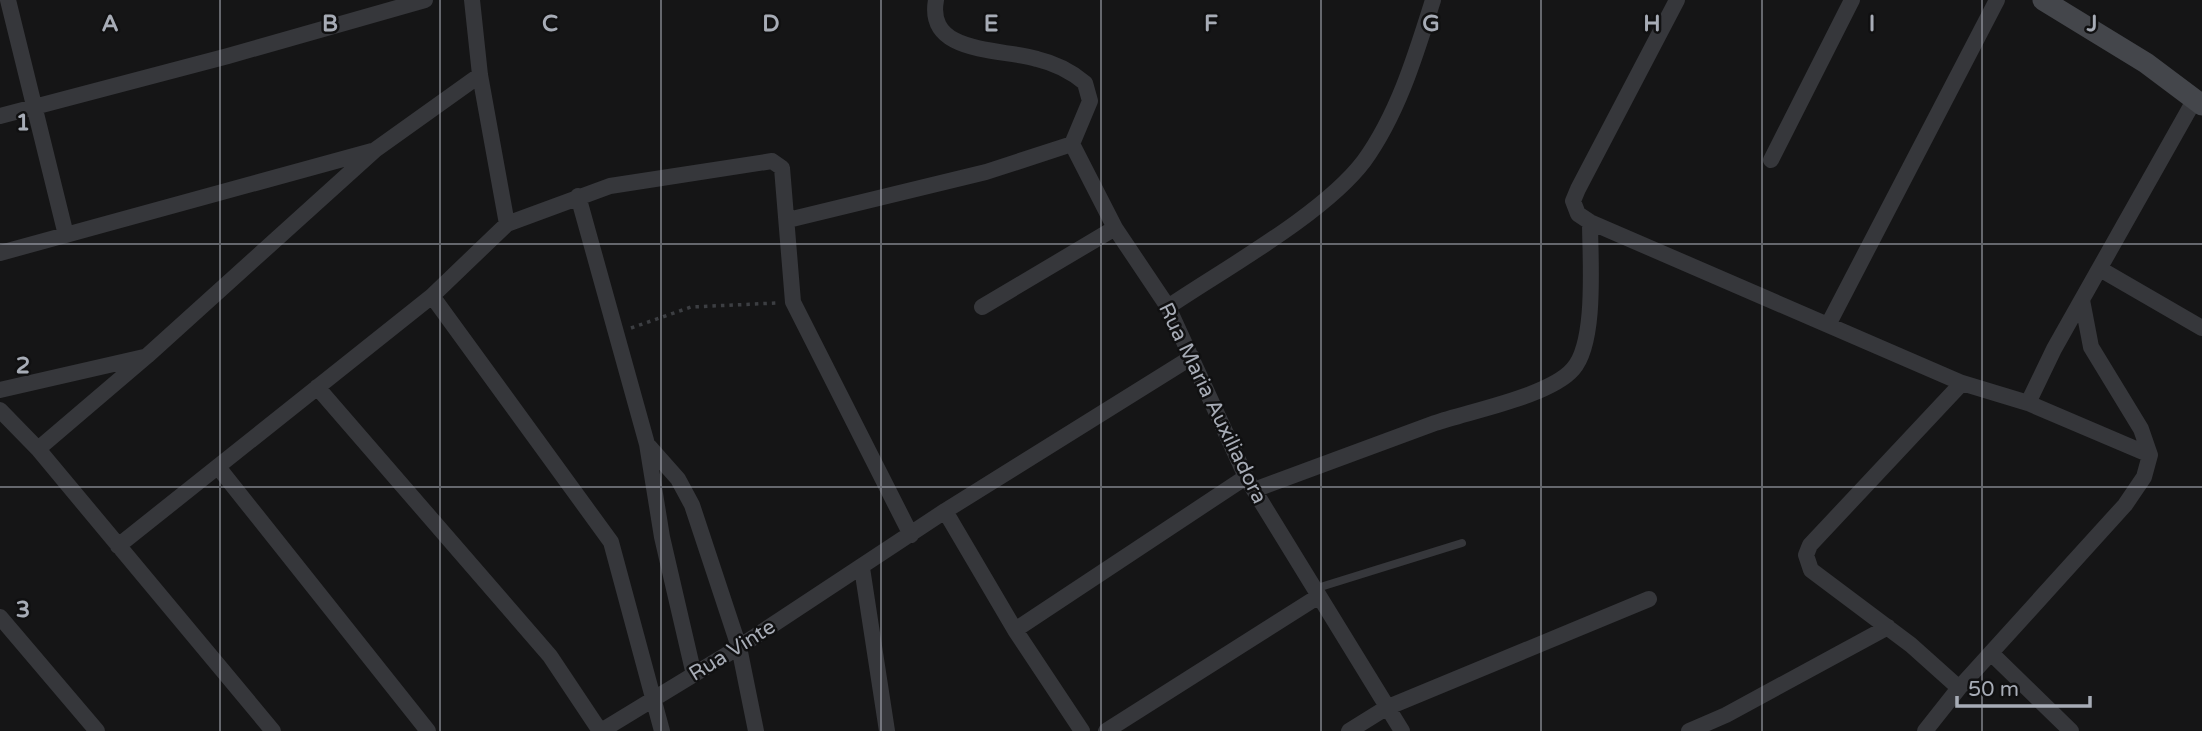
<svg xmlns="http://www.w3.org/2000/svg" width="2202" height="731" font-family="'Varela Round',sans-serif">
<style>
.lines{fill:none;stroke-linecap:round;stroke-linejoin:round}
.path{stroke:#3c3e42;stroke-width:3.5;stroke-dasharray:3.5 5;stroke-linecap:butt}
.lane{stroke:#36373b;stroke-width:8}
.street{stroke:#36373b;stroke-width:16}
.secondary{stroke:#44464b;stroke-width:21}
.grid{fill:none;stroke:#a7acb6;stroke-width:2;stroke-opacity:0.55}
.labels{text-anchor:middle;stroke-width:5;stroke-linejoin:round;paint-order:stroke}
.street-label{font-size:21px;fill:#a7acb6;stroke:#101011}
.grid-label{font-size:23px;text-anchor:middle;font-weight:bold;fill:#a7acb6;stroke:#101011;stroke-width:5;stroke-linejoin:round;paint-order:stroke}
</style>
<rect width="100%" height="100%" fill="#151516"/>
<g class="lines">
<path class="path" d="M 631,328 L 691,307 L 776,303"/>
<path class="lane" d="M 1314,589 L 1462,543"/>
<path class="street" d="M 8,0 L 66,235
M 472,0 L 480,75 L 507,224
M 936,0 C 926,55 1001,48 1037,59 C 1054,63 1072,72 1085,83 L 1090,101 L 1072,144
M 1677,0 L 1578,189 L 1573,201 L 1578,214 L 1590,222 L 1962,383 L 2028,403 L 2150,455
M 0,116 L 228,56 L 425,0
M 1072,144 L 1115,228 L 1168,307 L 1246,477 L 1402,731
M 1771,160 L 1852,0
M 578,196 L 647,444 L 662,537 L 694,675
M 788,220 L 986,172 L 1072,144
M 0,253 L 372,151
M 2100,269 L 2202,328
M 432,296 L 611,542 L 662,731
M 982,307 L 1115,228
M 1168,307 C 1224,269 1324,214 1364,161 C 1398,114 1416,54 1433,0
M 1829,323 L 1997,0
M 317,387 L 550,656 L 600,731
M 0,390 L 144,357
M 2028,403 L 2054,349 L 2195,99
M 0,410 L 38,449 L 273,731
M 647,444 L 678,479 L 692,505 L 739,647 L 756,731
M 38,449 L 147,356 L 375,150 L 480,75
M 218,467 L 428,731
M 1254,490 C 1314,468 1374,445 1435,423 C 1470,411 1550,396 1573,369 C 1597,342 1590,258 1590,222
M 945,511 L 1015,630 L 1082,731
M 118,546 L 432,296 L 507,224 L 610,186 L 772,161 L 782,168 L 793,302 L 911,535
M 862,568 L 887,731
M 0,617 L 97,731
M 1015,630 L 1246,477
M 1992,654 L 2071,731
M 1959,688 L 1911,645 L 1811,570 L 1806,555 L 1810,545 L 1962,383
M 601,731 L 739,647 L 945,511 L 1192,357
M 1106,731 L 1319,596
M 1349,731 L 1386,708 L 1649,599
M 1689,731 L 1726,715 L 1888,627
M 1925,731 L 1959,688 L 2125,505 L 2144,477 L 2150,455 L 2141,429 L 2091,347 L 2082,300"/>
<path class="secondary" d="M 2043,0 L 2146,63 L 2202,105"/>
</g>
<path class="grid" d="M 220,0 L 220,731M 440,0 L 440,731M 661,0 L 661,731M 881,0 L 881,731M 1101,0 L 1101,731M 1321,0 L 1321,731M 1541,0 L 1541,731M 1762,0 L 1762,731M 1982,0 L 1982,731M 0,244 L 2202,244M 0,487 L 2202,487"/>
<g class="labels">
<g class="street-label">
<text transform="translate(1213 403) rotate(64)" y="7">Rua Maria Auxiliadora</text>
<text transform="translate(732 650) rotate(-32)" y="7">Rua Vinte</text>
</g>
</g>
<g class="grid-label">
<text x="110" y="31">A</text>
<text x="330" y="31">B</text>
<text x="550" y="31">C</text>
<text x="771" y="31">D</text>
<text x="991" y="31">E</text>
<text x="1211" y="31">F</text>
<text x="1431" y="31">G</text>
<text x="1652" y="31">H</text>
<text x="1872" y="31">I</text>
<text x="2092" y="31">J</text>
<text x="23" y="130">1</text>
<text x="23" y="373">2</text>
<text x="23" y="617">3</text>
</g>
<path d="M1957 696v10h133v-10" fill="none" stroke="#a7acb6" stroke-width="3.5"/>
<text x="1968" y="696" font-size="21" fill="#a7acb6" stroke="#101011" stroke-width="5" paint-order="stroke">50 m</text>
</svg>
